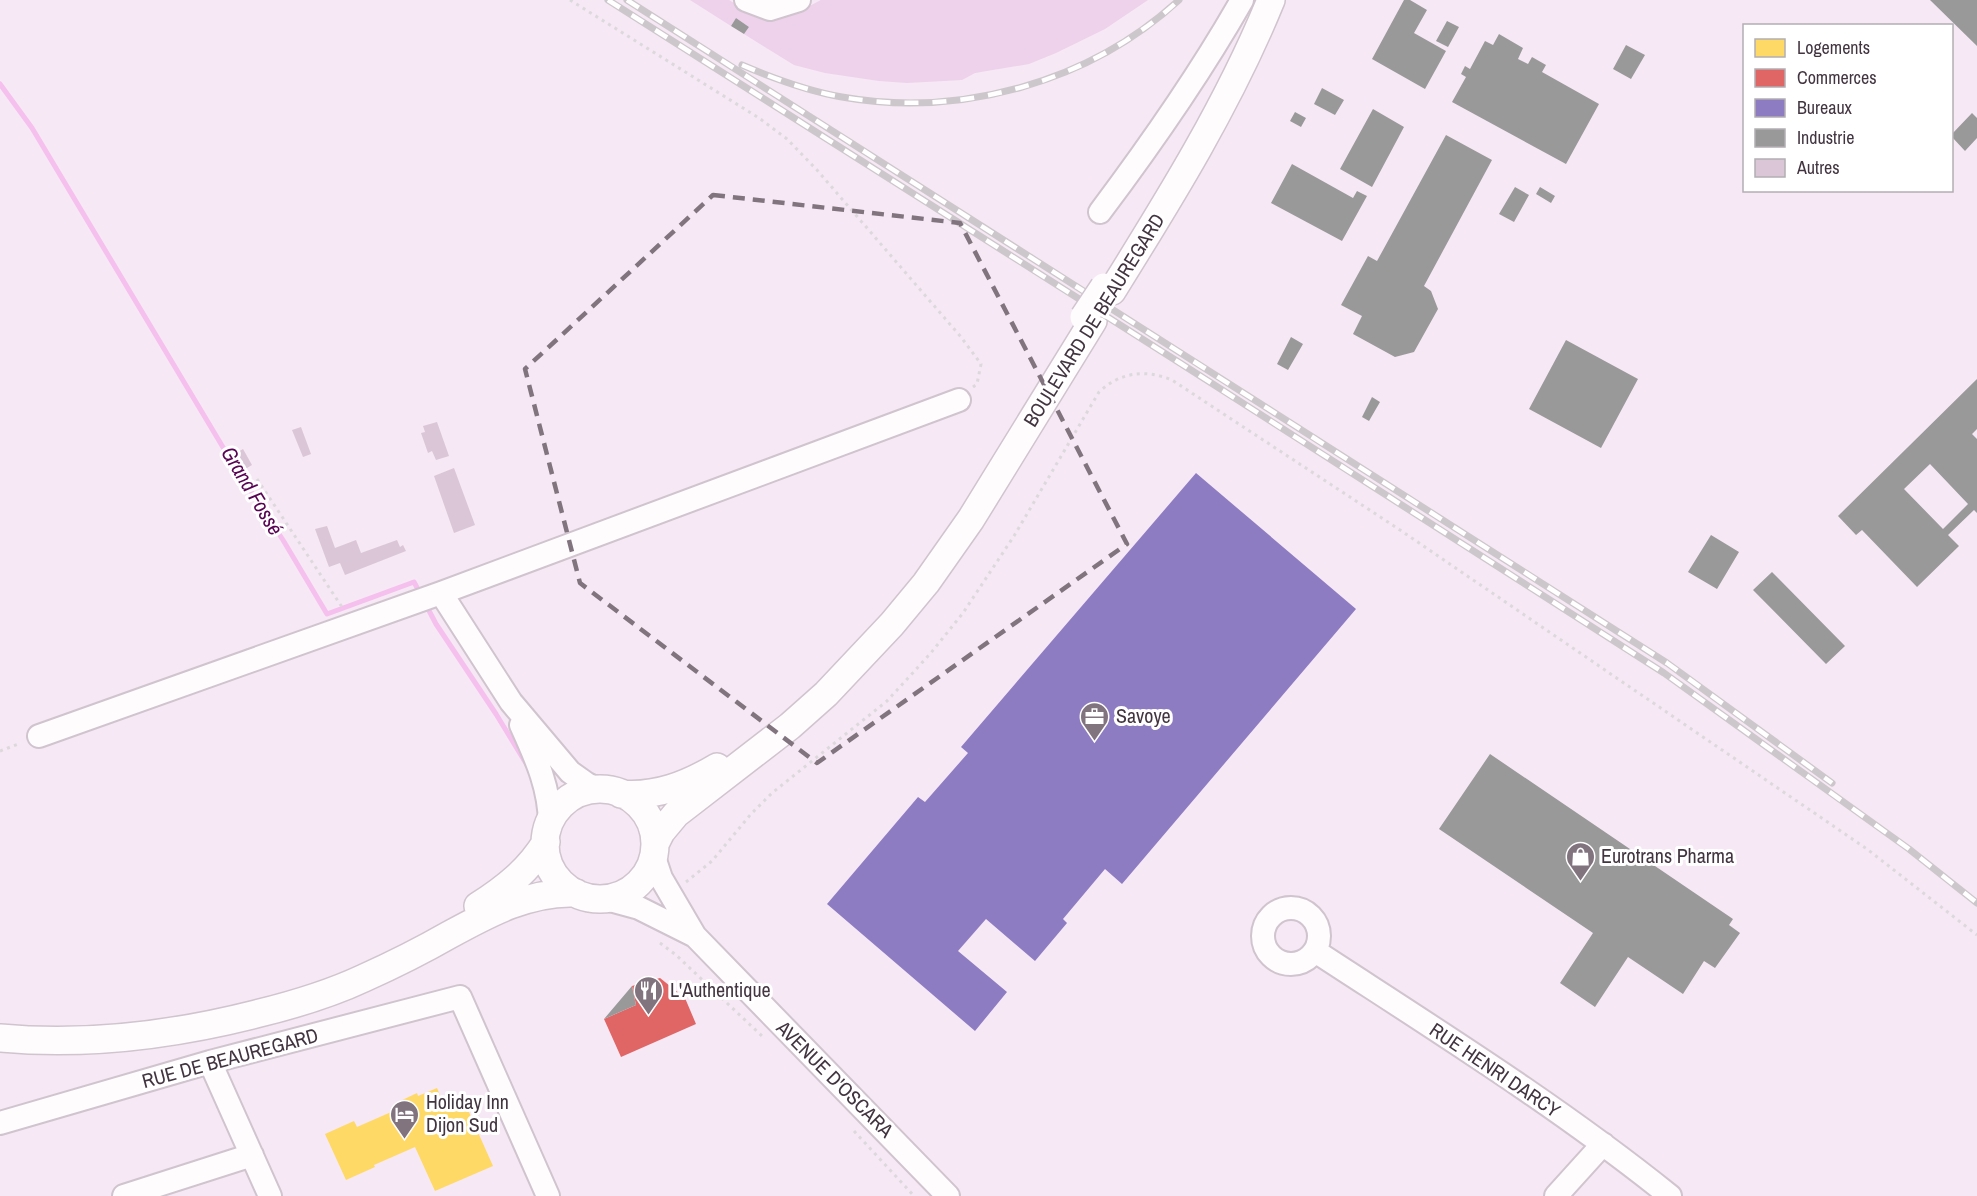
<svg xmlns="http://www.w3.org/2000/svg" width="1977" height="1196" font-family="'Archivo Narrow',sans-serif">
<style>
.green{fill:#eed1ea}
.homes{fill:#ffd966}
.shops{fill:#e06666}
.offices{fill:#8e7cc3}
.industry{fill:#999;fill-rule:evenodd}
.lines{fill:none;stroke-linecap:round;stroke-linejoin:round}
.stream{stroke:#f5bfee;stroke-width:5}
.building{fill:#dac6d7}
.minor-casing{stroke:#d0c4ce;stroke-width:26}
.major-casing{stroke:#d0c4ce;stroke-width:30}
.path{stroke:#dcd9dc;stroke-width:3;stroke-dasharray:3 4.5;stroke-linecap:butt}
.minor{stroke:#fefcfd;stroke-width:22}
.major{stroke:#fefcfd;stroke-width:27}
.rail-casing{stroke:#ccc7ca;stroke-width:7}
.rail{stroke:#fff;stroke-width:4.5;stroke-dasharray:14;stroke-linecap:butt}
.major-bridge-casing{stroke:#d0c4ce;stroke-width:30;stroke-linecap:butt}
.major-bridge{stroke:#fefcfd;stroke-width:27}
.marked{fill:none;stroke:#81747f;stroke-width:4.5;stroke-dasharray:12 8;stroke-linejoin:round}
.labels{text-anchor:middle;stroke-width:6;stroke-linejoin:round;paint-order:stroke}
.street-label{font-size:20px;fill:#423540;stroke:#fff}
.poi-label{font-size:20px;fill:#423540;stroke:#fff;text-anchor:start}
.water-label{font-size:21px;font-style:italic;fill:#580353;stroke:#fff}
</style>
<rect width="100%" height="100%" fill="#f6e8f4"/>
<path class="green" d="M 690,0 L 729,0 L 755,16 L 772,17 L 798,12 L 821,0 L 1148,0 L 1105,29 L 1056,53 L 1029,64 L 975,73 L 962,80 L 907,83 L 879,81 L 825,73 L 794,65 L 744,34 L 749,27 L 736,18 L 731,26 Z"/>
<path class="homes" d="M 437,1088 L 446,1109 L 464,1101 L 493,1166 L 435,1191 L 415,1147 L 374,1165 L 375,1167 L 346,1180 L 325,1134 L 354,1121 L 357,1127 L 398,1109 L 396,1103 L 417,1093 L 418,1096 Z"/>
<path class="shops" d="M 660,978 L 685,998 L 696,1024 L 621,1057 L 604,1019 L 636,1005 L 632,986 Z"/>
<path class="offices" d="M 1196,473 L 1356,609 L 1122,884 L 1105,869 L 1063,919 L 1067,923 L 1035,961 L 986,919 L 958,951 L 1007,992 L 975,1031 L 827,904 L 918,797 L 925,802 L 968,753 L 961,747 Z"/>
<path class="industry" d="M 1404,0 L 1410,0 L 1427,10 L 1414,33 L 1446,51 L 1425,89 L 1372,59 Z
M 1930,0 L 1977,0 L 1977,46 Z
M 736,18 L 749,27 L 744,34 L 731,26 Z
M 1447,21 L 1459,27 L 1448,47 L 1436,41 Z
M 1499,34 L 1523,48 L 1518,59 L 1528,64 L 1532,57 L 1546,65 L 1542,72 L 1599,104 L 1566,164 L 1452,102 L 1466,77 L 1461,74 L 1465,66 L 1470,69 L 1485,41 L 1493,45 Z
M 1626,45 L 1645,55 L 1631,79 L 1613,69 Z
M 1322,88 L 1344,100 L 1335,115 L 1314,104 Z
M 1373,109 L 1404,127 L 1372,187 L 1340,169 Z
M 1295,112 L 1306,118 L 1301,127 L 1290,121 Z
M 1972,113 L 1977,118 L 1977,138 L 1965,151 L 1952,137 L 1952,134 Z
M 1446,135 L 1492,160 L 1424,286 L 1431,291 L 1438,309 L 1414,352 L 1395,357 L 1353,334 L 1362,316 L 1341,305 L 1368,256 L 1377,261 Z
M 1292,164 L 1353,198 L 1357,191 L 1367,196 L 1342,241 L 1271,203 Z
M 1515,187 L 1529,195 L 1514,222 L 1499,214 Z
M 1540,187 L 1555,196 L 1551,203 L 1536,194 Z
M 1291,337 L 1303,344 L 1288,370 L 1277,364 Z
M 1566,340 L 1638,379 L 1601,448 L 1529,409 Z
M 1977,379 L 1977,429 L 1972,434 L 1977,439 L 1977,513 L 1974,510 L 1948,535 L 1959,546 L 1917,587 L 1862,530 L 1856,535 L 1838,516 ZM 1930,464 L 1968,504 L 1943,529 L 1904,489 Z
M 1372,397 L 1380,402 L 1369,421 L 1362,417 Z
M 1711,535 L 1739,552 L 1717,589 L 1688,572 Z
M 1772,572 L 1845,646 L 1826,664 L 1753,590 Z
M 1490,754 L 1733,919 L 1729,925 L 1740,933 L 1715,968 L 1704,961 L 1683,994 L 1628,957 L 1595,1007 L 1560,983 L 1593,933 L 1439,829 Z
M 632,986 L 636,1005 L 604,1019 Z"/>
<g class="lines">
<path class="stream" d="M 0,84 L 32,128 L 233,464 L 283,540 L 327,614 L 414,582 L 421,595
M 425,603 L 436,624 L 496,714 L 527,765"/>
</g>
<path class="building" d="M 437,422 L 449,456 L 436,460 L 432,451 L 428,453 L 421,433 L 425,432 L 423,426 Z
M 301,427 L 311,454 L 303,457 L 292,430 Z
M 243,449 L 252,465 L 242,471 L 233,455 Z
M 454,468 L 475,525 L 454,533 L 434,476 Z
M 327,526 L 335,548 L 356,540 L 361,553 L 397,540 L 400,547 L 403,545 L 406,551 L 345,575 L 340,563 L 329,567 L 315,529 Z"/>
<g class="lines">
<defs>
<path id="minor" d="M 746,0 L 770,9 L 799,0
M 1100,212 C 1151,144 1200,74 1242,0
M 441,593 L 511,702 L 570,772 L 587,784 L 599,790
M 521,725 C 536,758 550,788 550,825
M 39,736 L 441,593 L 959,400
M 654,857 L 661,878 L 695,936 L 948,1196
M 606,899 L 639,908 L 695,936
M1263 936a28 28 0 1 1 56 0a28 28 0 1 1-56 0Z
M 1315,951 C 1436,1030 1558,1106 1670,1196
M 210,1062 L 270,1196
M 0,1123 L 210,1062 L 460,997 L 548,1196
M 124,1196 L 252,1155
M 1556,1196 L 1603,1144"/>
<path id="major" d="M 1112,291 C 1170,198 1229,103 1271,0
M545 844a55 55 0 1 1 110 0a55 55 0 1 1-110 0Z
M 621,794 C 656,797 687,785 717,767
M 655,844 L 661,832 L 676,814 L 790,726 L 826,694 L 892,624 L 926,583 L 971,519 L 1093,321
M 478,906 C 505,889 529,870 546,842
M 0,1038 C 86,1046 173,1035 256,1014 C 293,1005 330,994 364,978 C 393,965 421,951 449,935 C 489,913 530,891 576,893"/>
</defs>
<use href="#minor" class="minor-casing"/>
<use href="#major" class="major-casing"/>
<path class="path" d="M 570,0 L 759,118 L 787,139 L 817,170 L 961,337 L 981,364 L 977,384 L 973,387
M 257,479 L 342,607
M 0,751 L 21,743
M 686,882 L 712,861 L 751,814 L 772,793 L 887,701 L 930,654 L 963,613 L 1014,536 L 1099,392 C 1120,372 1146,369 1172,380 L 1400,530 L 1867,849 L 1977,935
M 660,943 L 676,955 L 762,1036
M 854,1131 L 914,1196"/>
<use href="#minor" class="minor"/>
<use href="#major" class="major"/>
<defs>
<path id="rail" d="M 608,0 L 1180,363 L 1664,673 L 1909,849 L 1977,903
M 627,0 L 1667,663 L 1832,783
M 742,65 C 775,79 808,91 842,97 C 961,118 1090,82 1179,0"/>
</defs>
<use href="#rail" class="rail-casing"/>
<use href="#rail" class="rail"/>
<defs>
<path id="major-bridge" d="M 1084,317 L 1104,287"/>
</defs>
<use href="#major-bridge" class="major-bridge-casing"/>
<use href="#major-bridge" class="major-bridge"/>
</g>
<path class="marked" d="M 713,195 L 960,223 L 1127,544 L 817,763 L 580,583 L 525,369 Z"/>
<defs>
<symbol id="office-pin" viewBox="-11 -11 22 30"><path d="M0 17L-7.5 6A9.5 9.5 0 1 1 7.5 6Z" fill="#81747f" stroke="#fff"/><path d="M-6-3h4V-5.5h4V-3h4V5H-6ZM-1-4.5V-3h2v-1.5ZM-6 0V1H6V0Z" fill="#fff"/></symbol>
<symbol id="shop-pin" viewBox="-11 -11 22 30"><path d="M0 17L-7.5 6A9.5 9.5 0 1 1 7.5 6Z" fill="#81747f" stroke="#fff"/><path d="M-5-2.5h2.3a2.7 3.5 0 0 1 5.4 0H5L5.5 6h-11ZM-1.5-2.5h3a1.5 2.3 0 0 0-3 0Z" fill="#fff"/></symbol>
<symbol id="restaurant-pin" viewBox="-11 -11 22 30"><path d="M0 17L-7.5 6A9.5 9.5 0 1 1 7.5 6Z" fill="#81747f" stroke="#fff"/><path d="M-5-6h1v4h1v-4h1v4h1v-4h1v5L-1.5 .5V6h-2V.5L-5-1ZM5-6V6H3V1.5H1.5Q1.5-4 5-6Z" fill="#fff"/></symbol>
<symbol id="hotel-pin" viewBox="-11 -11 22 30"><path d="M0 17L-7.5 6A9.5 9.5 0 1 1 7.5 6Z" fill="#81747f" stroke="#fff"/><path d="M-6-4.5h1.5V1H6V5H4.5V3h-9V5H-6ZM-4 0a1.8 1.8 0 1 1 3.6 0ZM.5 0V-2.5h3Q6-2.5 6 0Z" fill="#fff"/></symbol>
</defs>
<g fill-rule="evenodd">
<use href="#office-pin" x="1078" y="700" width="33" height="45"/>
<use href="#shop-pin" x="1564" y="840" width="33" height="45"/>
<use href="#restaurant-pin" x="632" y="974" width="33" height="45"/>
<use href="#hotel-pin" x="388" y="1098" width="33" height="45"/>
</g>
<g class="labels">
<g class="street-label">
<text transform="translate(1094 320) rotate(-58)" y="7">BOULEVARD DE BEAUREGARD</text>
<text transform="translate(230 1058) rotate(-15)" y="7">RUE DE BEAUREGARD</text>
<text transform="translate(1495 1070) rotate(34)" y="7">RUE HENRI DARCY</text>
<text transform="translate(835 1079) rotate(45)" y="7">AVENUE D'OSCARA</text>
</g>
<g class="poi-label">
<text x="1116" y="723">Savoye</text>
<text x="1601" y="863">Eurotrans Pharma</text>
<text x="670" y="997">L'Authentique</text>
<text x="426" y="1109">Holiday Inn<tspan x="426" dy="23">Dijon Sud</tspan></text>
</g>
<g class="water-label">
<text transform="translate(252 491) rotate(59)" y="7">Grand Fossé</text>
</g>
</g>
<rect x="1743" y="24" width="210" height="168" fill="#ffffff" stroke="#b3aeb3" stroke-width="1.5"/>
<rect x="1755" y="39" width="30" height="18" fill="#ffd966" stroke="#b3aeb3" stroke-width="1.5"/>
<text x="1797" y="54" font-size="18" fill="#423540">Logements</text>
<rect x="1755" y="69" width="30" height="18" fill="#e06666" stroke="#b3aeb3" stroke-width="1.5"/>
<text x="1797" y="84" font-size="18" fill="#423540">Commerces</text>
<rect x="1755" y="99" width="30" height="18" fill="#8e7cc3" stroke="#b3aeb3" stroke-width="1.5"/>
<text x="1797" y="114" font-size="18" fill="#423540">Bureaux</text>
<rect x="1755" y="129" width="30" height="18" fill="#999999" stroke="#b3aeb3" stroke-width="1.5"/>
<text x="1797" y="144" font-size="18" fill="#423540">Industrie</text>
<rect x="1755" y="159" width="30" height="18" fill="#dac6d7" stroke="#b3aeb3" stroke-width="1.5"/>
<text x="1797" y="174" font-size="18" fill="#423540">Autres</text>
</svg>
